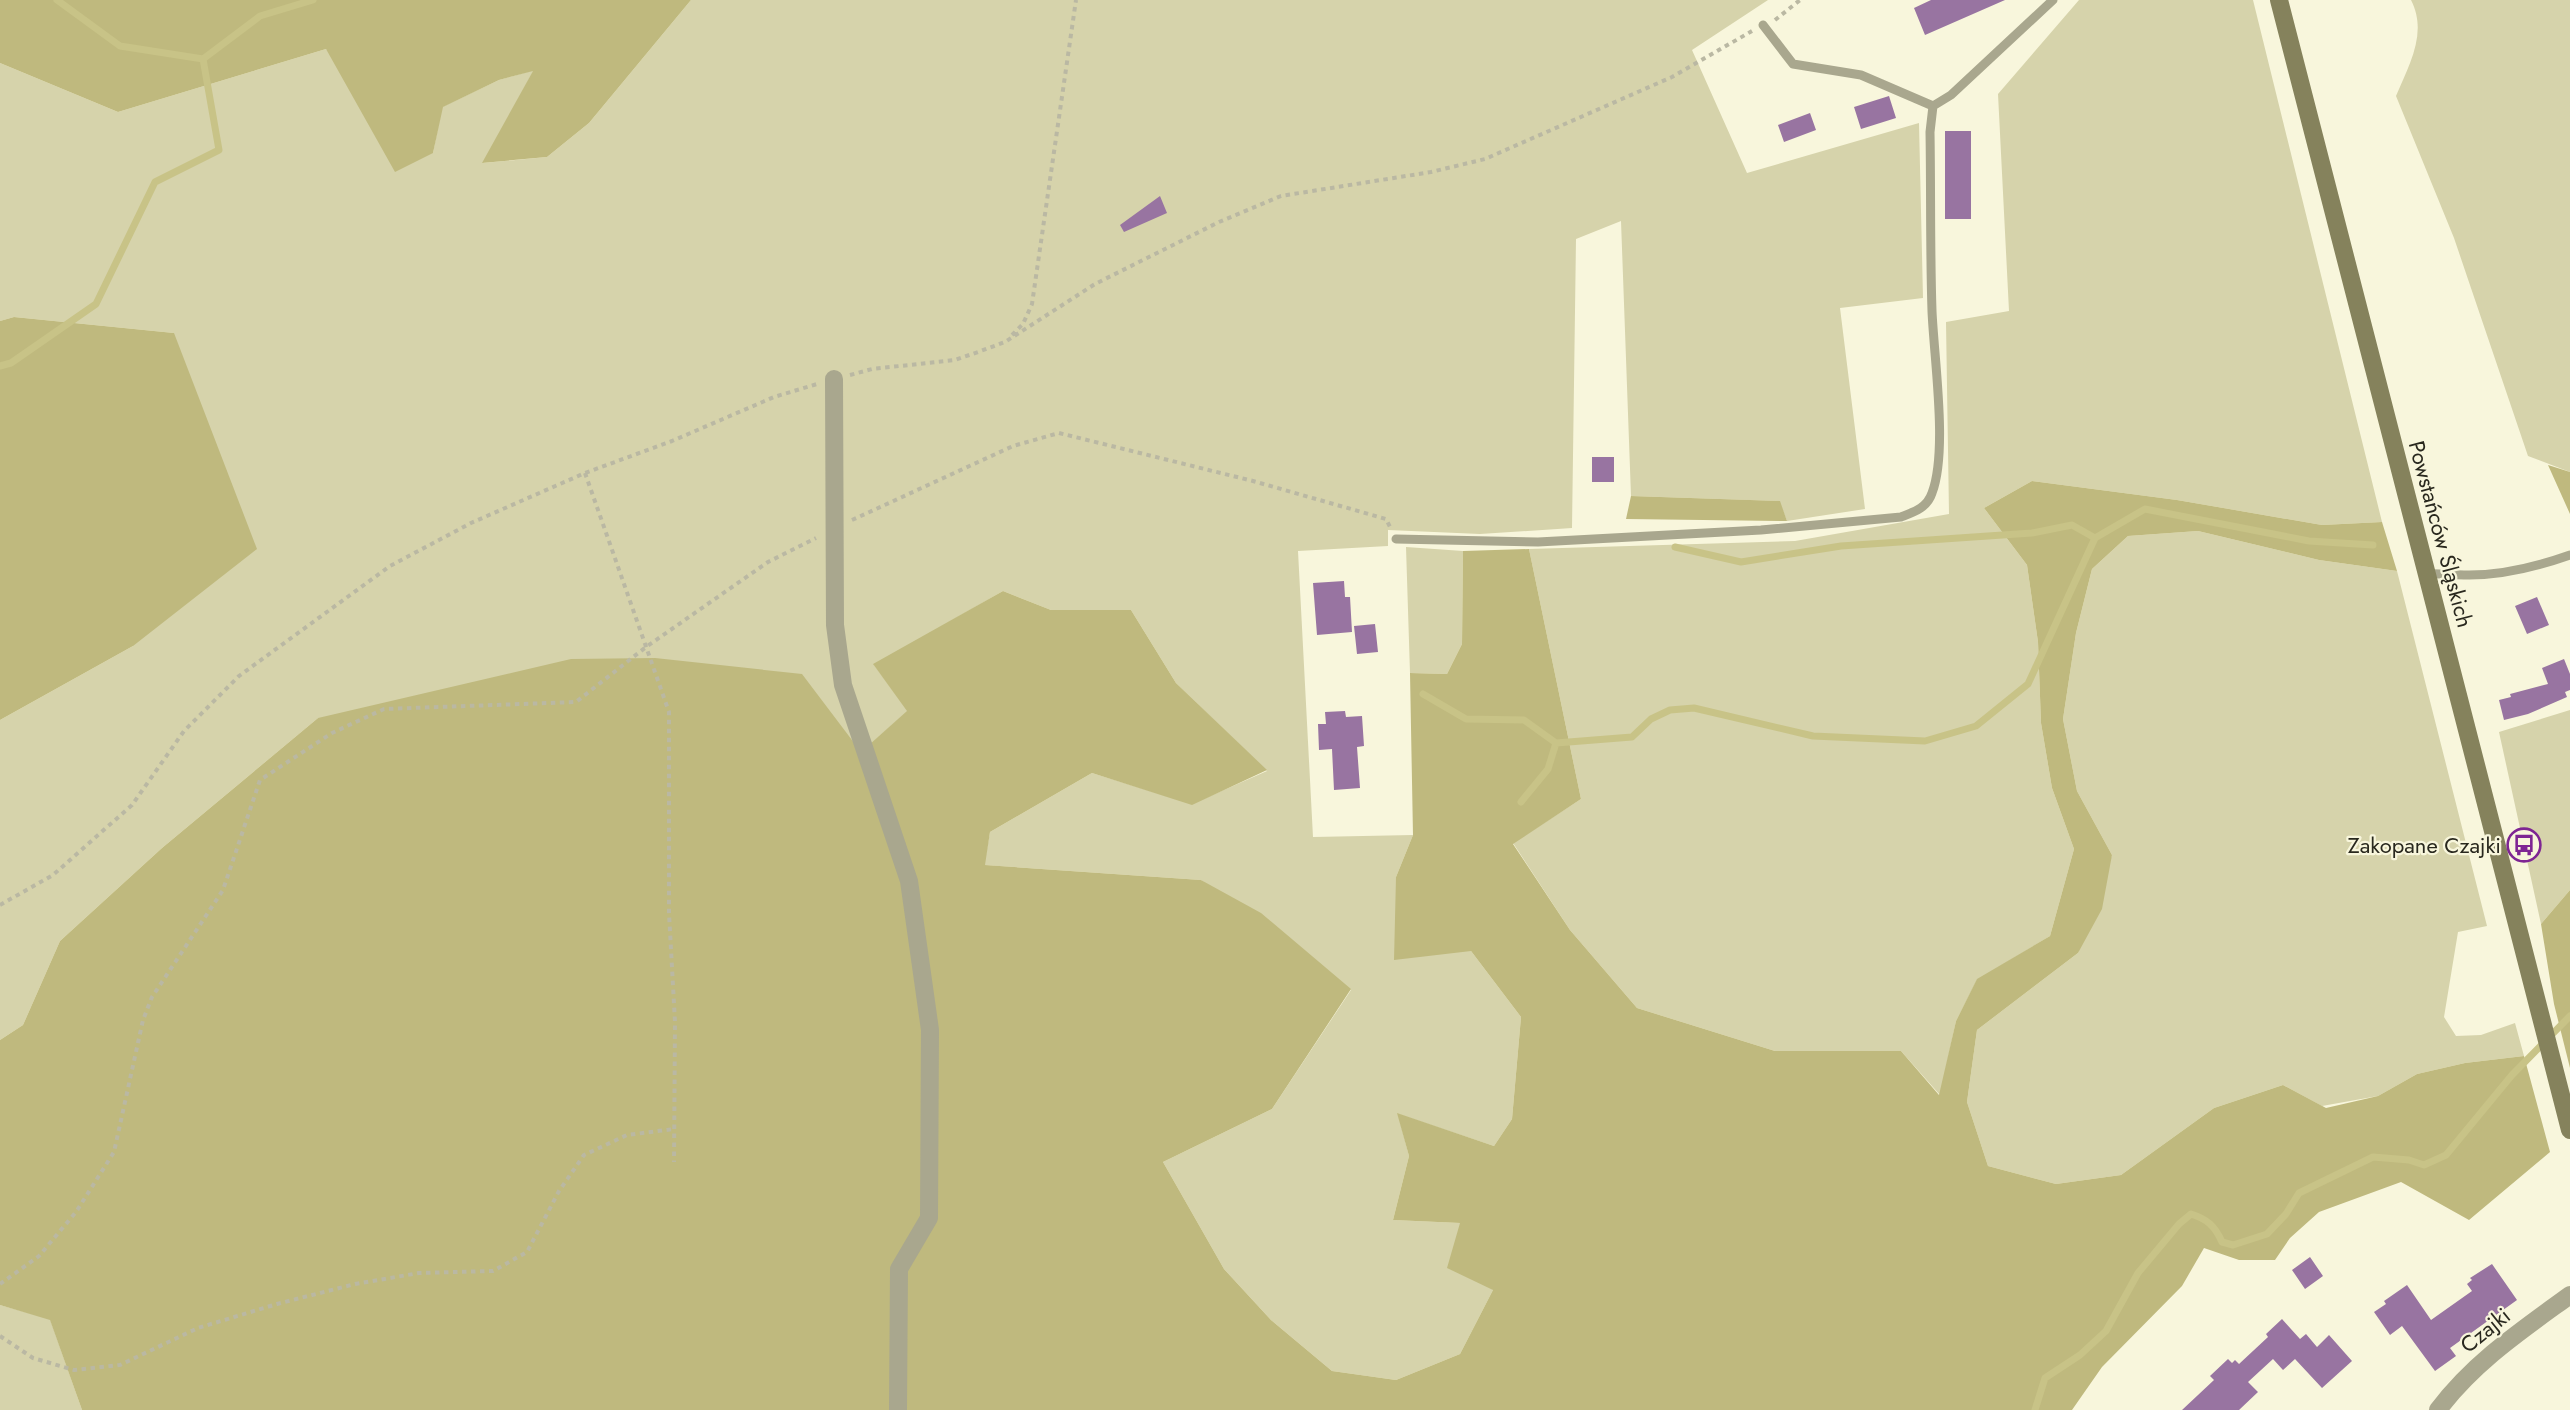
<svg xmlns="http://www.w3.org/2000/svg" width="2570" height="1410" font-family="Jost,sans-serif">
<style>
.green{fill:#d6d3ab}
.forest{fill:#bfb97e}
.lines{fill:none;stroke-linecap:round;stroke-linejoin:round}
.stream{stroke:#c8c387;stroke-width:7}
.building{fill:#9874a1}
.path{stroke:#bab8a3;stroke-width:4;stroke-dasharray:4.5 4.5;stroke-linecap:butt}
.lane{stroke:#a9a78e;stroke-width:9}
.street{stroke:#a9a78e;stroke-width:18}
.secondary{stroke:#85825c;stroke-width:18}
.labels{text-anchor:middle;stroke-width:4.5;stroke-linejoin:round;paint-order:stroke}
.street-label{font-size:22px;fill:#29281e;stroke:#f8f6dc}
.poi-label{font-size:22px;fill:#29281e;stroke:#f8f6dc;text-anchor:end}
</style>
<rect width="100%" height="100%" fill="#f8f6dc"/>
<path class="green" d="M 691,0 L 1768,0 L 1692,50 L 1747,173 L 1919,123 L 1923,298 L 1840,308 L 1865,509 L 1787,521 L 1779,501 L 1631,496 L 1621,221 L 1576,239 L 1572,528 L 1480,534 L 1388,530 L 1388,546 L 1298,551 L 1313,837 L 1413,835 L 1396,877 L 1471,951 L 1521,1017 L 1512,1119 L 1494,1146 L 1398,1114 L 1409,1156 L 1393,1220 L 1460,1223 L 1493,1290 L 1460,1354 L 1396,1380 L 1332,1371 L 1271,1320 L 1224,1269 L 1163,1162 L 1272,1109 L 1351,990 L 1201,880 L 984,865 L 990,832 L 1092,773 L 1192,804 L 1267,771 L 1176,683 L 1131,610 L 1051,610 L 1003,591 L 874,665 L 908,711 L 861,752 L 318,718 L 162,848 L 60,941 L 23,1025 L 0,1040 L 0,720 L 133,646 L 174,333 L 14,317 L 0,321 L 0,63 L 118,112 L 326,49 L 433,153 L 442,107 L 499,80 L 534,70 L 483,163 L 547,157 L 589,123 Z
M 2079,0 L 2253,0 L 2382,522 L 2322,525 L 2177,500 L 2032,481 L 1984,508 L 2027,565 L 2038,642 L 2041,723 L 2052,788 L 2074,849 L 2050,936 L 1977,980 L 1956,1021 L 1940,1095 L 1901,1051 L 1775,1051 L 1637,1008 L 1570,930 L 1513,843 L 1581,799 L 1529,549 L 1795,541 L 1949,514 L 1946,322 L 2009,311 L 1998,94 Z
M 2411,0 L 2570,0 L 2570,472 L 2528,456 L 2454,238 L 2396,96 C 2409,65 2428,33 2411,0 Z
M 2198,531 L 2319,560 L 2397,571 L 2487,926 L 2458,932 L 2444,1017 L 2456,1036 L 2481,1035 L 2515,1023 L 2524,1056 L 2465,1063 L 2417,1074 L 2378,1096 L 2322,1106 L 2283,1085 L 2214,1108 L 2121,1175 L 2056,1184 L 1988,1166 L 1967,1102 L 1977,1030 L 2078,953 L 2112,855 L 2077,791 L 2063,719 L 2076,633 L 2092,569 L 2128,536 Z
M 1406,547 L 1463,551 L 1462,644 L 1447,674 L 1410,673 Z
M 2570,710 L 2570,890 L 2541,924 L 2499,732 Z
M 0,1305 L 50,1319 L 82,1410 L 0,1410 Z"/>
<path class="forest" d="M 0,0 L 691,0 L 589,123 L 547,157 L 482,163 L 533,71 L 499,80 L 443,107 L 433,153 L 395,172 L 326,49 L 118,112 L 0,63 Z
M 14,317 L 174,333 L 257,549 L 133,646 L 0,720 L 0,321 Z
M 2548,465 L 2570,472 L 2570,514 Z
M 2032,481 L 2177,500 L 2322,525 L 2382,522 L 2397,571 L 2319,560 L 2198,531 L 2128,536 L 2092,569 L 2076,633 L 2063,719 L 2077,791 L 2112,855 L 2102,909 L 2078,953 L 1977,1030 L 1967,1102 L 1988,1166 L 2056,1184 L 2121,1175 L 2214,1108 L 2283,1085 L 2326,1108 L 2378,1096 L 2417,1074 L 2465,1063 L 2524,1056 L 2550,1152 L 2469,1220 L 2401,1182 L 2319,1212 L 2290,1238 L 2275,1260 L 2239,1260 L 2204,1248 L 2182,1286 L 2102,1367 L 2072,1410 L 82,1410 L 50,1320 L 0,1305 L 0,1040 L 23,1025 L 60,941 L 162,848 L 318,718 L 571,659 L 655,658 L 802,674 L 861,752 L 907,711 L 873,664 L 1003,591 L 1051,610 L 1131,610 L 1176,683 L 1267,770 L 1192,805 L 1092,773 L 990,832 L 985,865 L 1201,880 L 1261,913 L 1351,989 L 1272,1109 L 1163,1162 L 1224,1269 L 1271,1320 L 1332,1371 L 1396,1380 L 1460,1354 L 1493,1290 L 1447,1268 L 1460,1223 L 1393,1220 L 1409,1156 L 1397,1113 L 1494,1146 L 1512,1119 L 1521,1017 L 1471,951 L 1394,960 L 1396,877 L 1413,835 L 1410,673 L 1447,674 L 1462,644 L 1463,551 L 1529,549 L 1581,799 L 1513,844 L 1570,930 L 1637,1008 L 1775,1051 L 1901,1051 L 1939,1095 L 1956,1021 L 1977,979 L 2050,936 L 2074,849 L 2052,788 L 2041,723 L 2038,642 L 2027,565 L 1984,508 Z
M 1631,496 L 1780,501 L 1787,521 L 1626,519 Z
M 2570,890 L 2570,1068 L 2554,1004 L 2541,924 Z"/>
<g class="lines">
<path class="stream" d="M 57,0 L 120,46 L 203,59
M 0,366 L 11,363 L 96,304 L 155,182 L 219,150 L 203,59 L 260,16 L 313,0
M 1675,547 L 1741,562 L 1841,546 L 2032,533 L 2072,525 L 2095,538
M 1423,694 L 1466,719 L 1524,720 L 1556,743 L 1632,737 L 1651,719 L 1670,710 L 1694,708 L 1813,736 L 1925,741 L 1976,726 L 2028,684 L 2095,538 L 2145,509 L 2309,541 L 2373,545
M 1521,802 L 1548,769 L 1556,743
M 2035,1410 L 2045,1378 L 2080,1355 L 2106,1331 L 2138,1273 L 2179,1224 L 2191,1214 C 2207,1219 2215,1226 2222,1242 L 2233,1245 L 2267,1234 L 2286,1214 L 2299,1193 L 2373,1157 L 2409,1160 L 2424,1165 L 2446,1155 L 2512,1075 L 2570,1016"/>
</g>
<path class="building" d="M 1931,0 L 2005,0 L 1925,35 L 1914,8 Z
M 1889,96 L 1896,118 L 1861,129 L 1854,107 Z
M 1810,113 L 1816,130 L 1784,142 L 1778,125 Z
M 1945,131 L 1971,131 L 1971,219 L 1945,219 Z
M 1160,196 L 1167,213 L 1124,232 L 1120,225 Z
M 1592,457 L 1614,457 L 1614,482 L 1592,482 Z
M 1344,581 L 1345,597 L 1350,597 L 1352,632 L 1317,635 L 1313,583 Z
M 2537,597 L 2549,625 L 2527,634 L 2515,606 Z
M 1375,624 L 1378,652 L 1357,654 L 1354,626 Z
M 2564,659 L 2570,674 L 2570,690 L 2565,692 L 2567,697 L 2528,714 L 2504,720 L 2499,700 L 2511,697 L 2510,694 L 2548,684 L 2542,668 Z
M 1345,711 L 1346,717 L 1362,716 L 1364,746 L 1357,747 L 1360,788 L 1334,790 L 1332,749 L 1319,750 L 1318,724 L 1326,724 L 1325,712 Z
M 2310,1257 L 2323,1276 L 2305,1289 L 2292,1270 Z
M 2492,1264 L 2517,1300 L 2450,1348 L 2456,1356 L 2435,1371 L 2402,1326 L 2390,1335 L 2374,1312 L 2386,1304 L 2384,1301 L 2407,1285 L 2431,1320 L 2472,1291 L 2467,1284 L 2472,1280 L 2470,1278 Z
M 2282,1319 L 2300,1339 L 2306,1334 L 2317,1347 L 2329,1335 L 2352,1361 L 2322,1388 L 2295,1359 L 2283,1370 L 2273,1359 L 2248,1382 L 2258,1392 L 2239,1410 L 2182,1410 L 2214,1380 L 2210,1376 L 2228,1359 L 2232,1363 L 2235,1360 L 2239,1364 L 2268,1337 L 2266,1334 Z"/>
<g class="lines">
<path class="path" d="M 1775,20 L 1800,0
M 1012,335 L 1023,324 L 1032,304 L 1076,0
M 850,375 L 872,369 L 955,360 L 978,352 L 1005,342 L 1095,284 L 1219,222 L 1281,196 L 1431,172 L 1485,159 L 1672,77 L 1752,31
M 585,473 L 669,712 L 669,913 L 675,1022 L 674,1162
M 852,520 L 1013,446 L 1059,433 L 1253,481 L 1386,519 L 1390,527
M 0,905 L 53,875 L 132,805 L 184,731 L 239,676 L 390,566 L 471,523 L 585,473 L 672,441 L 774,397 L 817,384
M 0,1284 L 39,1256 L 76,1212 L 114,1152 L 143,1020 L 152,997 L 223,890 L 260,780 L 332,733 L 384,709 L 576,702 L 646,647 L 768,562 L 816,538
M 0,1336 L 33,1358 L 74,1370 L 120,1365 L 198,1328 L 277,1304 L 355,1284 L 419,1273 L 493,1271 L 527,1252 L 559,1191 L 584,1155 L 627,1135 L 674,1129"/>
<path class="lane" d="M 1763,25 L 1793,64 L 1861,75 L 1933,106
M 1396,539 L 1538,542 L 1761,530 L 1901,517 C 1914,512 1927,508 1932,493 C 1948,451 1934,359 1932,311 C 1930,251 1931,191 1930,132 L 1933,106 L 1951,95 L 2053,0
M 2426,574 C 2439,573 2451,575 2464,575 C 2500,576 2536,567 2570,555"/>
<path class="street" d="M 834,379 L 835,625 L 843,685 L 909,881 L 930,1030 L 929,1218 L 899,1269 L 898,1410
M 2438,1410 C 2474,1362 2522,1330 2570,1295"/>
<path class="secondary" d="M 2279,0 L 2570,1130"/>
</g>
<defs>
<symbol id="bus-ring" viewBox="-11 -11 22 22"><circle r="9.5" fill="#f8f6dc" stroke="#7e2593" stroke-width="1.5"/><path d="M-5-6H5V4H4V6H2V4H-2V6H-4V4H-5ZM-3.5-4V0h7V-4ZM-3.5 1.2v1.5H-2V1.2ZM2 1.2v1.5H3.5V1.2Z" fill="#7e2593"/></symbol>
</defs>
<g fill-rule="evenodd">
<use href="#bus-ring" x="2505" y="826" width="38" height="38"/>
</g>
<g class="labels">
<g class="street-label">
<text transform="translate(2441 534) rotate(75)" y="8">Powstańców Śląskich</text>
<text transform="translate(2485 1330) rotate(-39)" y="8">Czajki</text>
</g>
<g class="poi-label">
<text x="2501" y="853">Zakopane Czajki</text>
</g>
</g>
</svg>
